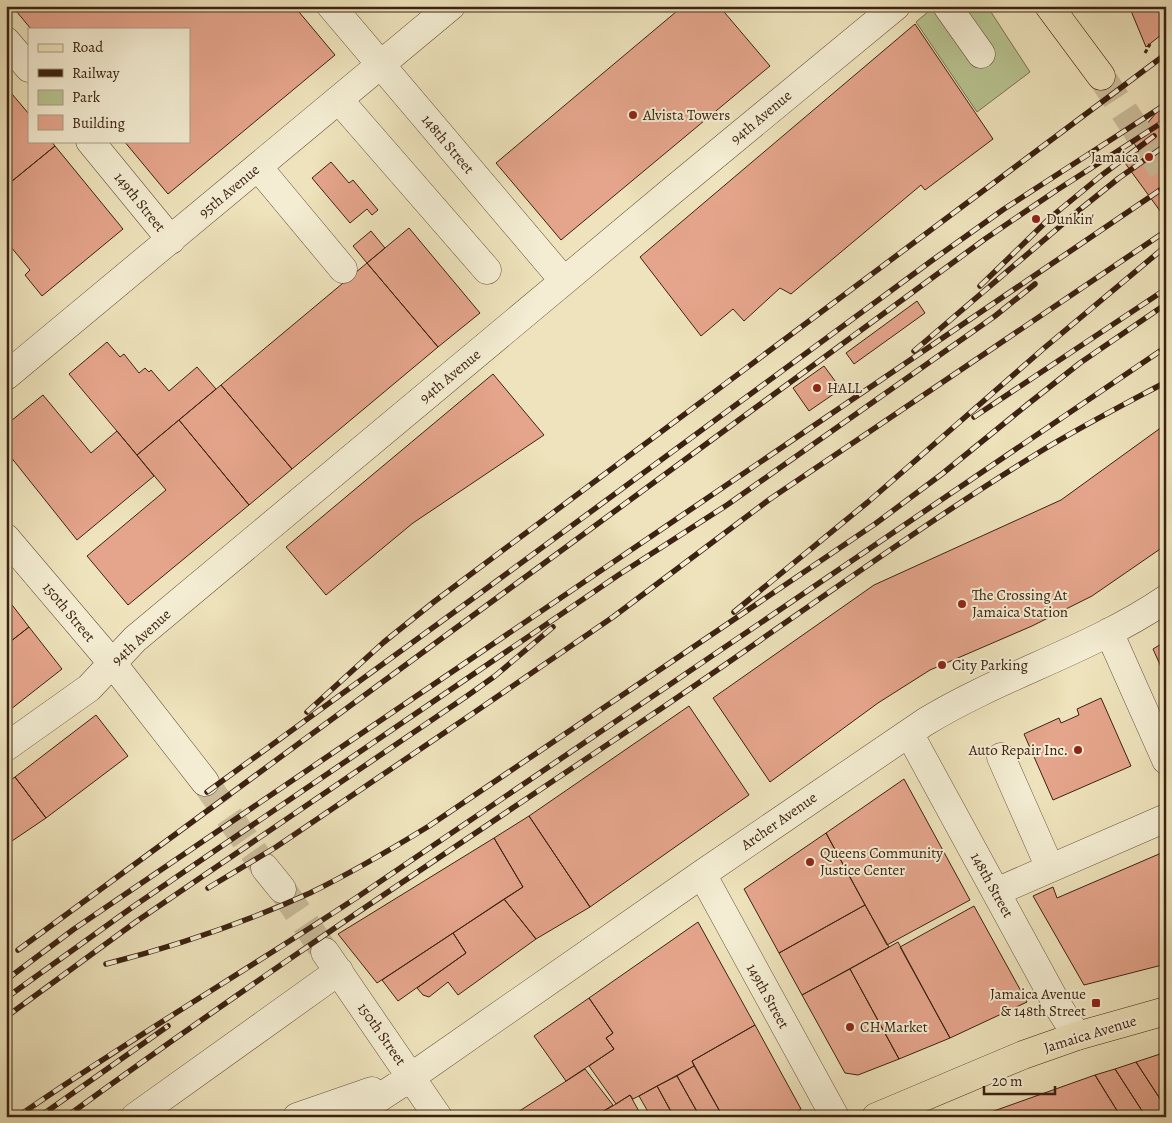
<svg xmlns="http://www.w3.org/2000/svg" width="1172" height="1123" font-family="Alegreya,serif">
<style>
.green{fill:#b8c491;stroke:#7a7352}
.building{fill:#e5a58c;stroke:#3c2212}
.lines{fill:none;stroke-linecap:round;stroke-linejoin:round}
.minor-tunnel{stroke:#cabc9a;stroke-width:28;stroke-dasharray:28 14;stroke-linecap:butt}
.major-tunnel{stroke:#cabc9a;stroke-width:28;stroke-dasharray:28 14;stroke-linecap:butt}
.minor-casing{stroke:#68523c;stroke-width:29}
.major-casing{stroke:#3c2212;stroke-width:29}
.path{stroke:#3c2212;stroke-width:3;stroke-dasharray:4 2.5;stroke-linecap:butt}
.minor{stroke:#f4edd3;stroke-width:28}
.major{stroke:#eee3bc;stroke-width:28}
.rail-casing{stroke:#3c2212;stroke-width:5.5}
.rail{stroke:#f4edd3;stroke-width:4;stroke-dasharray:11;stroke-linecap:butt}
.poi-dot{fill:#8f2418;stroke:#f4edd3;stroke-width:2}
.labels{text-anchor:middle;stroke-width:4;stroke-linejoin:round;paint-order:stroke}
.poi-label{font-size:15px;fill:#3c2212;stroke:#f4edd3;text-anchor:start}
.street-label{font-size:15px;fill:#3c2212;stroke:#f4edd3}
</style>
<rect width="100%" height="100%" fill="#eee3bc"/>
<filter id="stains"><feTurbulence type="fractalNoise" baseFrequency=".004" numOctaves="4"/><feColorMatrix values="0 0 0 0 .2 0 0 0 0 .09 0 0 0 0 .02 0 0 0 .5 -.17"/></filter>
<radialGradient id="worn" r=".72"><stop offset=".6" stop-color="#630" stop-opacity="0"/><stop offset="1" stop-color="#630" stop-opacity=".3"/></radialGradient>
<path class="green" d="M 935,6 L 987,6 L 1030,72 L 977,112 L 916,22 Z"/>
<path class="building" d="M 12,6 L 294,6 L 335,55 L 168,194 L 124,141 L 189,141 L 189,29 L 31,29 Z
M 683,6 L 719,6 L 770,66 L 561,240 L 496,163 Z
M 1129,6 L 1166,6 L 1166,31 L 1146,47 Z
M 915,24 L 993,139 L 925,190 L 921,185 L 791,294 L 780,288 L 744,321 L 733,309 L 701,336 L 640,257 Z
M 6,87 L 29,114 L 29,141 L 51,141 L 55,146 L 6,186 Z
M 1166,101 L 1166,219 L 1125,163 L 1139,152 L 1134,143 L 1146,125 Z
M 55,146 L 123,229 L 42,296 L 25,275 L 30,270 L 6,241 L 6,186 Z
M 331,162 L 349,183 L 353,180 L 378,210 L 372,215 L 367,209 L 350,223 L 312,178 Z
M 409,228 L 480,313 L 438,347 L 367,263 Z
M 371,231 L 385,248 L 367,263 L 353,246 Z
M 367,263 L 438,347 L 292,469 L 221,385 Z
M 917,301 L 925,313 L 854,364 L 846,353 Z
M 107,342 L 120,357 L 124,354 L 139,373 L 145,368 L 149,372 L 151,370 L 169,391 L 197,367 L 216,389 L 137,455 L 69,374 Z
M 824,366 L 841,389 L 809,411 L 793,388 Z
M 493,374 L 544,435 L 413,523 L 326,595 L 286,547 Z
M 221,385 L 292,469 L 249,505 L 179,420 Z
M 43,395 L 91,453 L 117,431 L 154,476 L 77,540 L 6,451 L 6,425 Z
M 179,420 L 249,505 L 128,605 L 87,556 L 166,490 L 137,455 Z
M 1166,424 L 1166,545 L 1092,596 L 1032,626 L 930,670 L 878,703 L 770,782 L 713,698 L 874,585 L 1061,500 Z
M 6,597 L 29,627 L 6,645 Z
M 29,627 L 62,669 L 6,713 L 6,645 Z
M 1166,641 L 1166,678 L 1153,649 Z
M 1101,698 L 1131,766 L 1053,800 L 1024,734 L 1059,718 L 1061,723 L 1079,715 L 1077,709 Z
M 689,706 L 749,795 L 590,907 L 529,816 Z
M 96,715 L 128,756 L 46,818 L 15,777 Z
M 15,777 L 46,818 L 6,845 L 6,783 Z
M 904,779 L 970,900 L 887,945 L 826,833 Z
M 529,816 L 590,907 L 536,939 L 504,899 L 523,887 L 494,838 Z
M 826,833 L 865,905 L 779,953 L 744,889 Z
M 494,838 L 523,887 L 377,983 L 338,934 Z
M 1166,851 L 1166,964 L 1084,985 L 1033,896 L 1053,887 L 1057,898 Z
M 504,899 L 536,939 L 458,995 L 448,982 L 429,997 L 423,995 L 417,988 L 466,953 L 453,933 Z
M 865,905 L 889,947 L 802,995 L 779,953 Z
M 974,906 L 1027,1002 L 950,1038 L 900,947 Z
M 698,922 L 755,1025 L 692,1061 L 694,1066 L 639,1096 L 633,1099 L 630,1095 L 616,1104 L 589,1066 L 614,1049 L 606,1038 L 613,1033 L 589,998 Z
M 453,933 L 466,953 L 398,1001 L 382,980 Z
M 898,942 L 950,1038 L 899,1059 L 850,969 Z
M 850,969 L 899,1059 L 858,1075 L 845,1073 L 802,995 Z
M 589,998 L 613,1033 L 606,1038 L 614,1049 L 566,1081 L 534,1036 Z
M 755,1025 L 801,1109 L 788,1117 L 723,1117 L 692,1061 Z
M 1166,1052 L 1166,1108 L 1136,1062 Z
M 1136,1062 L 1166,1108 L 1166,1117 L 1146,1117 L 1115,1069 Z
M 694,1066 L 723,1117 L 700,1117 L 677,1076 Z
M 585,1069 L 613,1105 L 594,1117 L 510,1117 Z
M 1115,1069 L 1139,1106 L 1146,1117 L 1121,1117 L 1095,1075 Z
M 1095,1075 L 1121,1117 L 994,1117 L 991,1112 Z
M 677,1076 L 700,1117 L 674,1117 L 657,1086 Z
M 657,1086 L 674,1117 L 651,1117 L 639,1096 Z
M 630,1095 L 642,1117 L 594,1117 L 616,1104 Z"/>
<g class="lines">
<path class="minor-tunnel" d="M 205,782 L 265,868
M 282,889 L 325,952"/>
<path class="major-tunnel" d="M 1101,76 L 1166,175"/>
<defs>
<path id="minor" d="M 331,6 L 564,281
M 947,6 L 981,54
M 6,41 L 29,68
M 339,100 L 487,270
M 90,141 L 171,240
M 258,167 L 343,269
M 6,376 L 451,6
M 6,538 L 113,664 L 205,782
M 1109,632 L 1166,760
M 909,733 L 1058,1006 L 1077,1036
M 6,747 L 89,688 L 135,639 L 673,190 L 896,6
M 1001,757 L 1050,868
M 265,868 L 282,889
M 702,874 L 835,1117
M 996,892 L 1166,818
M 325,952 L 438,1117
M 135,1117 L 339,971
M 297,1117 L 372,1091
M 350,1117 L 411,1077 L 702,874 L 925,722 C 1002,675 1091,650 1166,599"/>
<path id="major" d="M 1049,6 L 1101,76
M 876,1117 L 1023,1055 L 1077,1036 L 1166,1011"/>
</defs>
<use href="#minor" class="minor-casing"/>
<use href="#major" class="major-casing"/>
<path class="path" d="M 1145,53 L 1150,44"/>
<use href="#minor" class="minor"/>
<use href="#major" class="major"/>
<defs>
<path id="rail" d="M 980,286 L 1051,217 L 1102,175 L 1154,136
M 914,351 L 1078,211 L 1119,178 L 1166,145
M 974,417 L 1166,289
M 734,612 L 868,502 L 1043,349 L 1166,246
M 307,712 L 384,642 L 435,601 L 1166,54
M 207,792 L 479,594 L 934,259 L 1004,209 L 1166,104
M 208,888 L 276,847 L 472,714 L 613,617 L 770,499 L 1166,231
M 18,950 L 985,239 L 1057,190 L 1166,120
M 106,964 C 176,946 244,923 310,893 C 351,873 390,850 429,826 L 875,524 L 942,474 L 1028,404 L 1080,363 L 1166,304
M 6,980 L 74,929 L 1166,186
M 6,998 L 134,906 L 620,574 L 727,505 L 995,316 L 1035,284
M 6,1017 L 137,921 L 467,696 L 495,676 L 553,627
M 17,1117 C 128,1040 244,972 356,898 L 1166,347
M 39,1117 L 168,1026
M 66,1117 C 256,978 452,849 647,718 C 778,630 904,536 1038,453 C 1080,427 1123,405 1166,382"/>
</defs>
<use href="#rail" class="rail-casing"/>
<use href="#rail" class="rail"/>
</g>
<g class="poi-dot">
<circle cx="633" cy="115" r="5"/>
<circle cx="1149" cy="157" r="5"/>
<circle cx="1036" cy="219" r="5"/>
<circle cx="817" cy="388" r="5"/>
<circle cx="962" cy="604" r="5"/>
<circle cx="942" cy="665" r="5"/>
<circle cx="1078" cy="750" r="5"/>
<circle cx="810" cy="862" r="5"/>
<rect x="1091" y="998" width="10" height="10" rx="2.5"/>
<circle cx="850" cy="1027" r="5"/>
</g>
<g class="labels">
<g class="poi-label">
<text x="643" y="120">Alvista Towers</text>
<text x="1139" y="162" text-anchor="end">Jamaica</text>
<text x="1046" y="224">Dunkin'</text>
<text x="827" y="393">HALL</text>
<text x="972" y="600">The Crossing At<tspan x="972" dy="17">Jamaica Station</tspan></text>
<text x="952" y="670">City Parking</text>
<text x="1068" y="755" text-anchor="end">Auto Repair Inc.</text>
<text x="820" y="858">Queens Community<tspan x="820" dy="17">Justice Center</tspan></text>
<text x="1086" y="999" text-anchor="end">Jamaica Avenue<tspan x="1086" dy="17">&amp; 148th Street</tspan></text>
<text x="860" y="1032">CH Market</text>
</g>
<g class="street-label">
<text transform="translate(761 117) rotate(-40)" y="5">94th Avenue</text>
<text transform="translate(448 144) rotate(50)" y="5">148th Street</text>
<text transform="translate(229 191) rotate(-40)" y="5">95th Avenue</text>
<text transform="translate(140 202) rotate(51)" y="5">149th Street</text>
<text transform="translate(450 376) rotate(-40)" y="5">94th Avenue</text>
<text transform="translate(69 612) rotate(50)" y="5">150th Street</text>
<text transform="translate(141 637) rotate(-43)" y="5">94th Avenue</text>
<text transform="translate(779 821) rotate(-35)" y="5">Archer Avenue</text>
<text transform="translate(992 885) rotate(61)" y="5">148th Street</text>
<text transform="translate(768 996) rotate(61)" y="5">149th Street</text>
<text transform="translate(382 1034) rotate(55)" y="5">150th Street</text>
<text transform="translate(1090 1034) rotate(-17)" y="5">Jamaica Avenue</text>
</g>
</g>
<rect width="1172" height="1123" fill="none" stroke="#eee3bc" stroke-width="25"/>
<rect x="8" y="8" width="1157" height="1108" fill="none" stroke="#3c2212" stroke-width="2.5"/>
<rect x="12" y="12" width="1147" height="1098" fill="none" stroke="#3c2212"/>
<rect x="28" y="28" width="162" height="115" fill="#f4edd3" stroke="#aa9c86"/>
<rect x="38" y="44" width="25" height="8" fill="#eee3bc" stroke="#aa9c86"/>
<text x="72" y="52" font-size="15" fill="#3c2212">Road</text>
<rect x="38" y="69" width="25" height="8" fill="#3c2212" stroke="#aa9c86"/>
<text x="72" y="78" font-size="15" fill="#3c2212">Railway</text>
<rect x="38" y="90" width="25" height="15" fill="#b8c491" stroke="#aa9c86"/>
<text x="72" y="102" font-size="15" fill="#3c2212">Park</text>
<rect x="38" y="115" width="25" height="15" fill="#e5a58c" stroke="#aa9c86"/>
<text x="72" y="128" font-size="15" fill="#3c2212">Building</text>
<path d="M984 1086v8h71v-8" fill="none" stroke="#3c2212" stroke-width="2.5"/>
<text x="992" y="1086" font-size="15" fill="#3c2212" stroke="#f4edd3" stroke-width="4" paint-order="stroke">20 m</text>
<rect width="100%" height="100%" filter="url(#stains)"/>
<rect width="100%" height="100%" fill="url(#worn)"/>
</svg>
